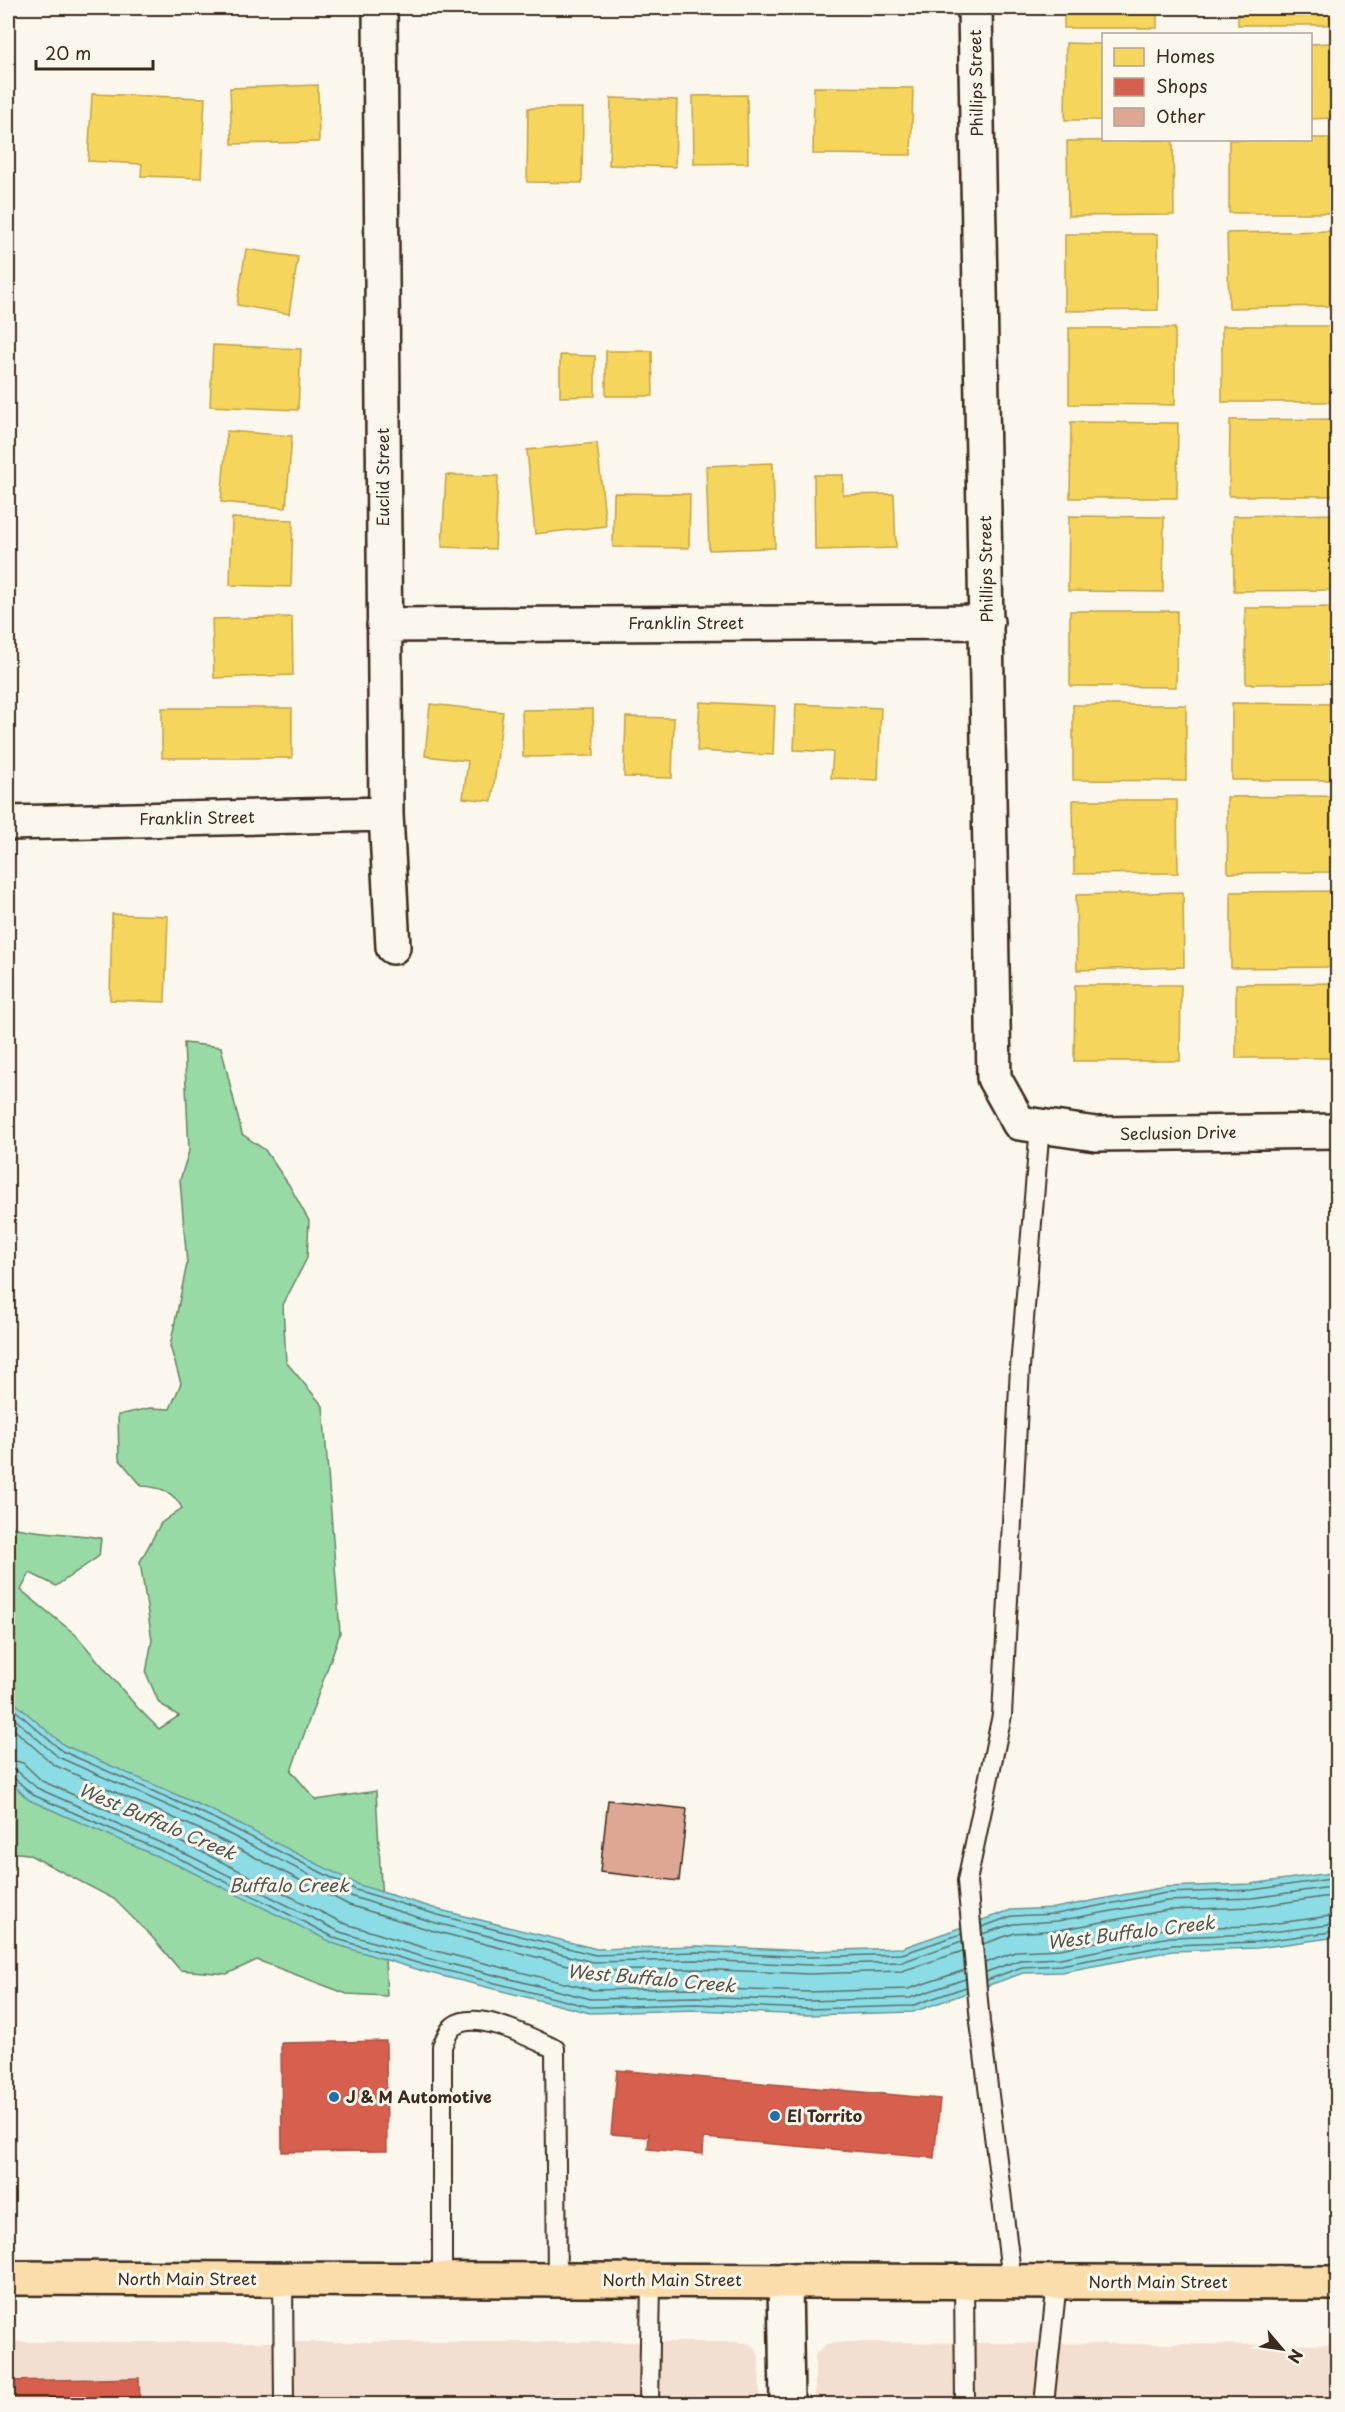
<svg xmlns="http://www.w3.org/2000/svg" width="1345" height="2412" font-family="'Playpen Sans',sans-serif">
<style>
.built{fill:#f2dfd2}
.green{fill:#97daa6;stroke:#698262;stroke-width:1.5}
.water{fill:#8bdce4;stroke:#6b9595;stroke-width:1.5}
.homes{fill:#f6d55c;stroke:#bea249;stroke-width:1.5}
.shops{fill:#d6604d;stroke:#a8503f;stroke-width:1.5}
.lines{fill:none;stroke-linecap:round;stroke-linejoin:round}
.shore{stroke:#5b716d;stroke-width:1.5}
.building{fill:#dda794;stroke:#3b2a1e;stroke-width:1.5}
.service-casing{stroke:#3b2a1e;stroke-width:22}
.minor-casing{stroke:#3b2a1e;stroke-width:38}
.primary-casing{stroke:#3b2a1e;stroke-width:38}
.service{stroke:#fbf7ec;stroke-width:18}
.minor{stroke:#fbf7ec;stroke-width:33}
.primary{stroke:#fbddab;stroke-width:33}
.poi-dot{fill:#1f6fb2;stroke:#fbf7ec;stroke-width:2}
.labels{text-anchor:middle;stroke-width:6;stroke-linejoin:round;paint-order:stroke}
.street-label{font-size:16px;fill:#3b2a1e;stroke:#fbf7ec}
.poi-label{font-size:16px;font-weight:bold;fill:#3b2a1e;stroke:#fbf7ec;text-anchor:start}
.water-label{font-size:18px;font-style:italic;fill:#4f5650;stroke:#fbf7ec}
</style>
<rect width="100%" height="100%" fill="#fbf7ec"/>
<filter id="ink" filterUnits="userSpaceOnUse"><feTurbulence type="fractalNoise" baseFrequency=".0167" numOctaves="2"/><feDisplacementMap in="SourceGraphic" scale="12" xChannelSelector="R" yChannelSelector="G"/><feConvolveMatrix kernelMatrix="1 2 1 2 8 2 1 2 1" color-interpolation-filters="sRGB"/></filter>
<g filter="url(#ink)">
<path class="built" d="M 8,2342 L 737,2342 L 748,2343 L 755,2348 L 759,2356 L 760,2404 L 8,2404 Z
M 845,2342 L 1337,2345 L 1337,2404 L 815,2404 L 815,2355 L 826,2344 Z"/>
<path class="green" d="M 184,1043 L 221,1047 L 242,1134 L 265,1150 L 289,1185 L 309,1221 L 307,1258 L 283,1305 L 286,1362 L 323,1406 L 340,1633 L 291,1771 L 316,1800 L 376,1791 L 387,1996 L 347,1994 L 257,1960 L 227,1974 L 180,1970 L 152,1937 L 114,1899 L 28,1854 L 8,1852 L 8,1533 L 12,1527 C 42,1534 71,1533 101,1538 L 99,1556 L 56,1586 L 30,1573 L 21,1590 L 76,1635 L 137,1707 L 159,1729 L 179,1716 L 159,1703 L 146,1673 L 152,1640 L 140,1562 L 161,1523 L 182,1508 C 173,1491 160,1487 142,1486 L 119,1459 L 118,1415 L 150,1408 L 170,1409 L 181,1383 L 170,1346 L 187,1264 L 180,1180 L 189,1151 Z"/>
<path class="water" d="M 8,1697 L 64,1745 L 211,1810 L 359,1885 L 440,1910 L 597,1949 L 696,1946 L 809,1951 L 902,1948 L 1011,1910 L 1055,1908 L 1165,1887 L 1251,1884 L 1337,1872 L 1337,1937 L 1257,1948 L 1172,1951 L 1062,1972 L 1023,1973 L 913,2012 L 808,2015 L 696,2010 L 590,2013 L 422,1971 L 335,1944 L 184,1868 L 29,1800 L 8,1780 Z"/>
<path class="homes" d="M 1064,8 L 1157,8 L 1157,28 L 1064,28 Z
M 1238,8 L 1330,8 L 1330,25 L 1238,25 Z
M 1066,43 L 1104,44 L 1104,120 L 1065,120 Z
M 1331,43 L 1332,118 L 1310,119 L 1310,44 Z
M 318,85 L 319,142 L 232,144 L 230,88 Z
M 814,87 L 913,88 L 911,155 L 813,154 Z
M 92,94 L 205,98 L 201,178 L 141,176 L 142,164 L 88,161 Z
M 747,95 L 748,163 L 694,164 L 693,96 Z
M 611,98 L 677,100 L 675,167 L 609,165 Z
M 528,108 L 583,108 L 582,183 L 527,182 Z
M 1310,138 L 1329,138 L 1330,213 L 1229,213 L 1229,140 Z
M 1173,140 L 1174,215 L 1068,216 L 1067,141 Z
M 1333,231 L 1334,306 L 1229,308 L 1227,233 Z
M 1065,234 L 1158,234 L 1158,310 L 1065,311 Z
M 246,249 L 298,257 L 289,314 L 237,305 Z
M 1222,326 L 1337,326 L 1337,402 L 1222,402 Z
M 1069,328 L 1175,328 L 1175,405 L 1069,404 Z
M 213,345 L 301,349 L 298,410 L 210,406 Z
M 606,351 L 652,351 L 653,396 L 606,396 Z
M 560,355 L 595,356 L 595,396 L 560,397 Z
M 1336,419 L 1336,496 L 1229,496 L 1230,420 Z
M 1071,422 L 1178,423 L 1177,498 L 1070,498 Z
M 227,431 L 292,436 L 286,508 L 221,502 Z
M 597,443 L 606,526 L 535,534 L 527,450 Z
M 773,463 L 775,548 L 709,550 L 706,466 Z
M 446,475 L 498,476 L 495,549 L 442,547 Z
M 814,475 L 843,475 L 843,495 L 894,494 L 896,548 L 815,550 Z
M 614,493 L 690,494 L 689,548 L 613,547 Z
M 1338,514 L 1338,590 L 1234,591 L 1233,516 Z
M 1069,516 L 1164,517 L 1163,592 L 1068,591 Z
M 232,518 L 293,520 L 291,587 L 230,585 Z
M 1338,607 L 1338,683 L 1246,684 L 1245,608 Z
M 1070,611 L 1177,611 L 1176,687 L 1070,686 Z
M 292,617 L 293,675 L 214,678 L 212,619 Z
M 700,702 L 775,706 L 773,755 L 697,751 Z
M 1232,703 L 1338,704 L 1338,780 L 1232,780 Z
M 430,704 L 503,712 L 492,801 L 463,798 L 468,761 L 425,756 Z
M 796,704 L 881,708 L 878,780 L 831,778 L 833,752 L 794,750 Z
M 1073,705 L 1186,705 L 1186,781 L 1073,780 Z
M 162,708 L 292,708 L 292,758 L 162,758 Z
M 593,709 L 594,756 L 523,757 L 522,710 Z
M 626,717 L 674,718 L 672,778 L 624,777 Z
M 1338,796 L 1338,872 L 1228,873 L 1227,797 Z
M 1073,800 L 1177,800 L 1178,873 L 1074,874 Z
M 1338,891 L 1338,967 L 1231,968 L 1231,892 Z
M 1183,892 L 1184,967 L 1077,970 L 1076,895 Z
M 112,914 L 168,916 L 165,1002 L 110,1000 Z
M 1338,983 L 1338,1058 L 1236,1058 L 1236,984 Z
M 1075,985 L 1181,985 L 1180,1061 L 1074,1061 Z"/>
<path class="shops" d="M 386,2041 L 387,2151 L 282,2152 L 281,2043 Z
M 617,2070 L 940,2099 L 934,2158 L 704,2138 L 703,2154 L 648,2149 L 649,2134 L 646,2137 L 611,2134 Z
M 139,2378 L 140,2404 L 8,2404 L 8,2381 Z
M 1231,2399 L 1258,2400 L 1258,2404 L 1231,2404 Z"/>
<g class="lines">
<path class="shore" d="M 8,1704 L 62,1751 L 209,1816 L 356,1890 L 438,1915 L 595,1955 L 696,1952 L 809,1957 L 902,1954 L 961,1934
M 8,1713 L 58,1757 L 205,1822 L 353,1897 L 436,1923 L 593,1962 L 696,1960 L 809,1965 L 902,1962 L 962,1941
M 8,1724 L 54,1765 L 201,1830 L 349,1905 L 434,1931 L 591,1971 L 696,1969 L 809,1974 L 902,1971 L 963,1951
M 8,1759 L 23,1763 L 42,1781 L 194,1848 L 343,1923 L 428,1949 L 592,1990 L 696,1988 L 808,1992 L 908,1989 L 965,1970
M 8,1768 L 17,1771 L 37,1788 L 190,1856 L 340,1932 L 426,1958 L 591,1999 L 696,1997 L 808,2001 L 910,1998 L 965,1979
M 8,1776 L 13,1777 L 33,1795 L 187,1862 L 337,1939 L 424,1965 L 590,2007 L 696,2004 L 808,2009 L 911,2006 L 966,1987
M 982,1927 L 1012,1916 L 1056,1914 L 1166,1893 L 1252,1890 L 1338,1878
M 982,1934 L 1013,1924 L 1057,1921 L 1167,1901 L 1252,1898 L 1338,1886
M 983,1944 L 1015,1933 L 1059,1930 L 1168,1910 L 1253,1907 L 1338,1895
M 985,1963 L 1018,1951 L 1060,1949 L 1169,1928 L 1255,1926 L 1338,1915
M 986,1972 L 1020,1960 L 1060,1958 L 1170,1937 L 1255,1934 L 1338,1924
M 987,1980 L 1022,1967 L 1061,1965 L 1171,1945 L 1256,1942 L 1338,1931"/>
</g>
<path class="building" d="M 608,1800 L 687,1809 L 679,1881 L 600,1872 Z"/>
<g class="lines">
<defs>
<path id="service" d="M 283,2279 L 284,2404
M 442,2279 L 442,2046 C 445,2040 448,2030 454,2026 C 477,2009 531,2038 555,2049 L 557,2280
M 964,2281 L 965,2404
M 1012,2281 L 980,2022 L 967,1881 L 1002,1715 L 1020,1367 L 1040,1126
M 649,2404 L 651,2281
M 1044,2404 L 1057,2282"/>
<path id="minor" d="M 380,8 L 386,814 L 393,947
M 975,8 L 994,1078 L 1019,1123 L 1096,1134 L 1338,1131
M 384,625 L 987,622
M 8,823 L 386,814
M 785,2280 L 787,2404"/>
<path id="primary" d="M 8,2278 L 1338,2283"/>
</defs>
<use href="#service" class="service-casing"/>
<use href="#minor" class="minor-casing"/>
<use href="#primary" class="primary-casing"/>
<use href="#service" class="service"/>
<use href="#minor" class="minor"/>
<use href="#primary" class="primary"/>
</g>
</g>
<g class="poi-dot">
<circle cx="334" cy="2097" r="6"/>
<circle cx="775" cy="2116" r="6"/>
</g>
<g class="labels">
<g class="street-label">
<text transform="translate(976 83) rotate(-91)" y="6">Phillips Street</text>
<text transform="translate(383 477) rotate(-90)" y="6">Euclid Street</text>
<text transform="translate(986 569) rotate(-91)" y="6">Phillips Street</text>
<text x="686" y="629">Franklin Street</text>
<text transform="translate(197 818) rotate(-1)" y="6">Franklin Street</text>
<text transform="translate(1178 1133) rotate(-1)" y="6">Seclusion Drive</text>
<text x="187" y="2285">North Main Street</text>
<text x="672" y="2286">North Main Street</text>
<text x="1158" y="2288">North Main Street</text>
</g>
<g class="poi-label">
<text x="346" y="2103">J &amp; M Automotive</text>
<text x="787" y="2122">El Torrito</text>
</g>
<g class="water-label">
<text transform="translate(157 1822) rotate(23)" y="6">West Buffalo Creek</text>
<text x="289" y="1892">Buffalo Creek</text>
<text transform="translate(1131 1933) rotate(-7)" y="6">West Buffalo Creek</text>
<text transform="translate(651 1979) rotate(5)" y="6">West Buffalo Creek</text>
</g>
</g>
<rect width="1345" height="2412" fill="none" stroke="#fbf7ec" stroke-width="30"/>
<rect x="15" y="15" width="1315" height="2382" fill="none" stroke="#3b2a1e" stroke-width="2" filter="url(#ink)"/>
<rect x="1102" y="33" width="210" height="108" fill="#fbf7ec" stroke="#aea59a" stroke-width="1.5"/>
<rect x="1114" y="48" width="30" height="18" fill="#f6d55c" stroke="#aea59a" stroke-width="1.5"/>
<text x="1156" y="63" font-size="18" fill="#3b2a1e">Homes</text>
<rect x="1114" y="78" width="30" height="18" fill="#d6604d" stroke="#aea59a" stroke-width="1.5"/>
<text x="1156" y="93" font-size="18" fill="#3b2a1e">Shops</text>
<rect x="1114" y="108" width="30" height="18" fill="#dda794" stroke="#aea59a" stroke-width="1.5"/>
<text x="1156" y="123" font-size="18" fill="#3b2a1e">Other</text>
<g transform="translate(1282 2349) rotate(119)" stroke="#fbf7ec" stroke-width="4.5" paint-order="stroke">
<path d="M0-4.5L10 22L0 15L-10 22Z" fill="#3b2a1e"/>
<text y="-9" font-size="16" font-weight="bold" text-anchor="middle" fill="#3b2a1e">N</text>
</g>
<path d="M36 60v9h117v-9" fill="none" stroke="#3b2a1e" stroke-width="3"/>
<text x="45" y="60" font-size="18" fill="#3b2a1e" stroke="#fbf7ec" stroke-width="4.5" paint-order="stroke">20 m</text>
</svg>
